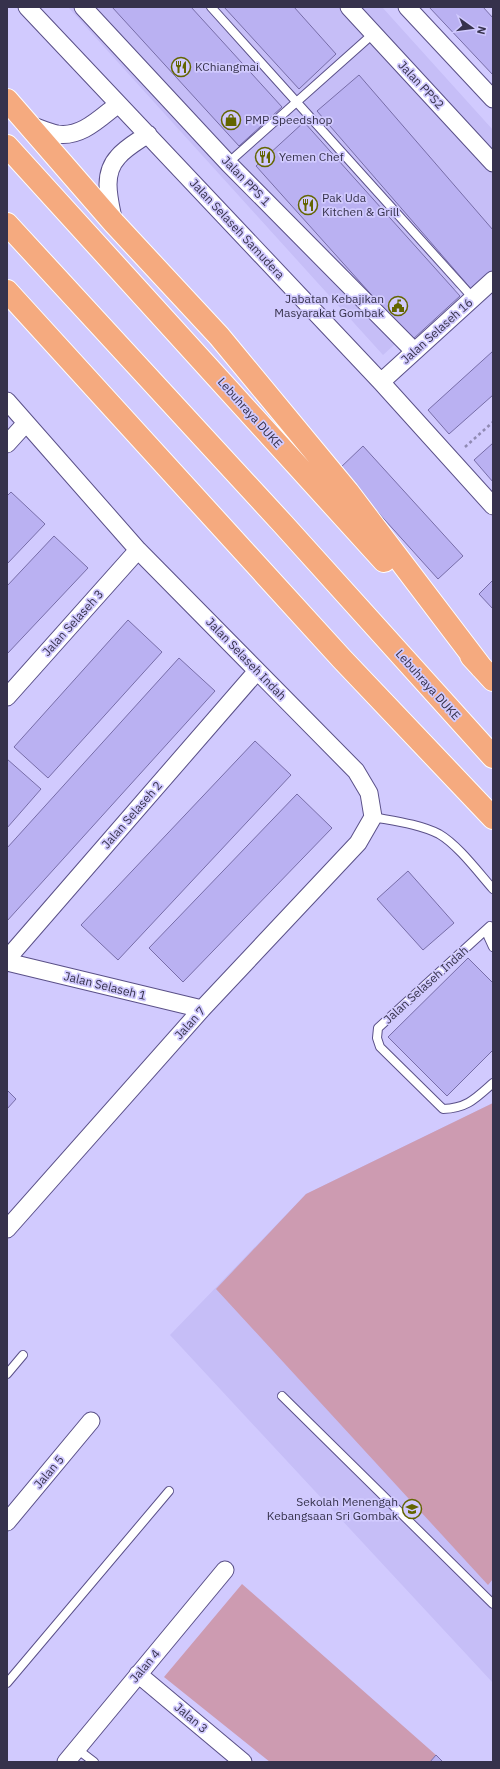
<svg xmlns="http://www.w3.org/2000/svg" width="500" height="1769" font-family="'IBM Plex Sans',sans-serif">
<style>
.built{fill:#c6bef7}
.green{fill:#cd9bb1}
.building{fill:#bab1f2;stroke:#776da8}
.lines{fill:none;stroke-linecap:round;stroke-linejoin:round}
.lane-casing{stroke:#5a5088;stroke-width:10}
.street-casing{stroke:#5a5088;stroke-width:19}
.highway-casing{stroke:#fff;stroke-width:24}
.path{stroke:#908ab3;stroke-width:2.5;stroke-dasharray:3 3;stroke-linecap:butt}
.lane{stroke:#fff;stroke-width:8}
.street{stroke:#fff;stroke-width:17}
.highway{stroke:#f5aa7f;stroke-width:22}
.labels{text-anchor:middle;stroke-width:3.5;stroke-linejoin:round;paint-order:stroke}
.poi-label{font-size:12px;fill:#36324c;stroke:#d1cafe;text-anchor:start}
.street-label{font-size:12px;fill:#36324c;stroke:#d1cafe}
</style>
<rect width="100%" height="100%" fill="#d1cafe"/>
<path class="built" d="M 68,7 L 382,7 L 493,130 L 493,255 L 383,355 Z
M 493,1103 L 493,1683 L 170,1335 L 306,1194 Z"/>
<path class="green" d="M 493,1103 L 493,1579 L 488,1585 L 216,1289 L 306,1194 Z
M 242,1584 L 436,1755 L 430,1762 L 270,1762 L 164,1677 Z"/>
<path class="building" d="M 112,7 L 191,7 L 282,107 L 239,146 Z
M 224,7 L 294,7 L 336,54 L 299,89 Z
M 429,7 L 483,7 L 493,18 L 493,75 Z
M 359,75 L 493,230 L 493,273 L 473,291 L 317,111 Z
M 304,122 L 460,296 L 412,340 L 256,166 Z
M 493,351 L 493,395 L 449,434 L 428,410 Z
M 493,443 L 493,482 L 474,460 Z
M 363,446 L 463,556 L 438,579 L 339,469 Z
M 11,492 L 45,524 L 7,564 L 7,496 Z
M 54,536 L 88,568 L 7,654 L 7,586 Z
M 493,580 L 493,609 L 479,594 Z
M 128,620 L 162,652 L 48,778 L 14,747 Z
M 179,658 L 215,691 L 7,921 L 7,848 Z
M 255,741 L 291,775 L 118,960 L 81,925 Z
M 7,759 L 41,789 L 7,828 Z
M 297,794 L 332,828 L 183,982 L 149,948 Z
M 408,871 L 454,923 L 423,950 L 377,899 Z
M 468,958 L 493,983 L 493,1050 L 447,1096 L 388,1037 Z
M 7,1090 L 16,1099 L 7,1109 Z
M 436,1755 L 443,1762 L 430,1762 Z"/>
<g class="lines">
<defs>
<path id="lane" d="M 211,7 L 473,298
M 228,163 L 374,33
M 373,817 C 394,821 419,824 439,834 C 458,845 478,872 493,889
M 490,926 L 378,1028 L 377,1038 L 380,1047 L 443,1109 C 467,1108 475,1099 493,1083
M 490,927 L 488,936 L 493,947
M 7,1374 L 23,1355
M 282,1396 L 493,1604
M 7,1683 L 169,1491
M 77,1749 L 94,1762"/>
<path id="street" d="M 27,7 L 381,382 L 493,506
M 83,7 L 228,163 L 414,351
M 349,7 L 493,163
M 407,7 L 493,99
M 30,125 C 39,128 48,132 57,134 C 81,138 100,118 117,105
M 114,223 C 110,202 101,175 118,157 C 125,148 138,141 148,134
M 381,382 L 493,280
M 7,401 L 138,550 L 356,771 L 369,793 L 373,817 L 358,843 L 202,1009 L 7,1229
M 7,444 L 26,423
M 7,697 L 138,550
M 7,959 L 257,671
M 7,962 L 202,1009
M 7,1522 L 91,1421
M 138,1674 L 243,1762
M 66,1762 L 225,1570"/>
<path id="highway" d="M 7,100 L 114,223 L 219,336 L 348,492 L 481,667
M 7,146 L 384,561
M 7,224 L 283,524 L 493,757
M 7,291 L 342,659 L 493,818
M 471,656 L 493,680"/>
</defs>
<use href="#lane" class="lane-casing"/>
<use href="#street" class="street-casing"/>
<use href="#highway" class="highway-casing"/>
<path class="path" d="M 465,447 L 493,422"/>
<use href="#lane" class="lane"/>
<use href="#street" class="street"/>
<use href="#highway" class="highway"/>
</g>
<defs>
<symbol id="restaurant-ring" viewBox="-11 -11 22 22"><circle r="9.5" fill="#d1cafe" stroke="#636500" stroke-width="1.5"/><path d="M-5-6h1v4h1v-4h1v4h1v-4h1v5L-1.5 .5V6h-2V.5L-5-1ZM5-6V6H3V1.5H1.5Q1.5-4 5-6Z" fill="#636500"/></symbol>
<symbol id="shop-ring" viewBox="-11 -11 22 22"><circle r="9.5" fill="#d1cafe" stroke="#636500" stroke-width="1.5"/><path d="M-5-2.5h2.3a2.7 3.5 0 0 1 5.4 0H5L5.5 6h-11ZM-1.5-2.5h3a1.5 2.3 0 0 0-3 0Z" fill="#636500"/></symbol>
<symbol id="civic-ring" viewBox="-11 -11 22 22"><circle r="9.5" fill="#d1cafe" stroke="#636500" stroke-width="1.5"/><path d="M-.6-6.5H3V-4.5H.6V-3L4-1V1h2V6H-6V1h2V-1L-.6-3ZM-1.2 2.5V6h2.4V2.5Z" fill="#636500"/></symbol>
<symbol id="school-ring" viewBox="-11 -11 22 22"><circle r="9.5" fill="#d1cafe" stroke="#636500" stroke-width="1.5"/><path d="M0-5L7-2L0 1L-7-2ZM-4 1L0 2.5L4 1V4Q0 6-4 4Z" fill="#636500"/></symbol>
</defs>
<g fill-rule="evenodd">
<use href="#restaurant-ring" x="170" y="56" width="22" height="22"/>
<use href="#shop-ring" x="220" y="109" width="22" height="22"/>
<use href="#restaurant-ring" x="254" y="146" width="22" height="22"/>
<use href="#restaurant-ring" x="297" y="194" width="22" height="22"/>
<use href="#civic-ring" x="387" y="295" width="22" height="22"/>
<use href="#school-ring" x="401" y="1498" width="22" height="22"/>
</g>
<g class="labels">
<g class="poi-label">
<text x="195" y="71">KChiangmai</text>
<text x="245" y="124">PMP Speedshop</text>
<text x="279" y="161">Yemen Chef</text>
<text x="322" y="202">Pak Uda<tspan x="322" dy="14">Kitchen &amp; Grill</tspan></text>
<text x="384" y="303" text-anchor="end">Jabatan Kebajikan<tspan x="384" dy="14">Masyarakat Gombak</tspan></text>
<text x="398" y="1506" text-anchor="end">Sekolah Menengah<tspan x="398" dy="14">Kebangsaan Sri Gombak</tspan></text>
</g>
<g class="street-label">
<text transform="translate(421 85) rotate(47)" y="4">Jalan PPS2</text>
<text transform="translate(246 181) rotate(46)" y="4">Jalan PPS 1</text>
<text transform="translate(237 229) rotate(47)" y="4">Jalan Selaseh Samudera</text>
<text transform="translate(437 331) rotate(-42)" y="4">Jalan Selaseh 16</text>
<text transform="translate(250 413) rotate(48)" y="4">Lebuhraya DUKE</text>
<text transform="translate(73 623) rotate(-48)" y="4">Jalan Selaseh 3</text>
<text transform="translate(246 659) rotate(46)" y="4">Jalan Selaseh Indah</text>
<text transform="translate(428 685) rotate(48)" y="4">Lebuhraya DUKE</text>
<text transform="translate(132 815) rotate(-49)" y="4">Jalan Selaseh 2</text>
<text transform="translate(426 985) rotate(-42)" y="4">Jalan Selaseh Indah</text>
<text transform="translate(105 986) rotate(14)" y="4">Jalan Selaseh 1</text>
<text transform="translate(190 1023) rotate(-48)" y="4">Jalan 7</text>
<text transform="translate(49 1472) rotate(-50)" y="4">Jalan 5</text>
<text transform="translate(145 1666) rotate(-50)" y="4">Jalan 4</text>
<text transform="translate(191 1718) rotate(40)" y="4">Jalan 3</text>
</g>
</g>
<rect width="500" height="1769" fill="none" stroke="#36324c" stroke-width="16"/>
<g transform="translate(472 28) rotate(104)" stroke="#d1cafe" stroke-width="3" paint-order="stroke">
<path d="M0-3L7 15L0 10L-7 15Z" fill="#36324c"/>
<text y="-6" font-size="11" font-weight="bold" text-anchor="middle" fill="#36324c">N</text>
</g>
</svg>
